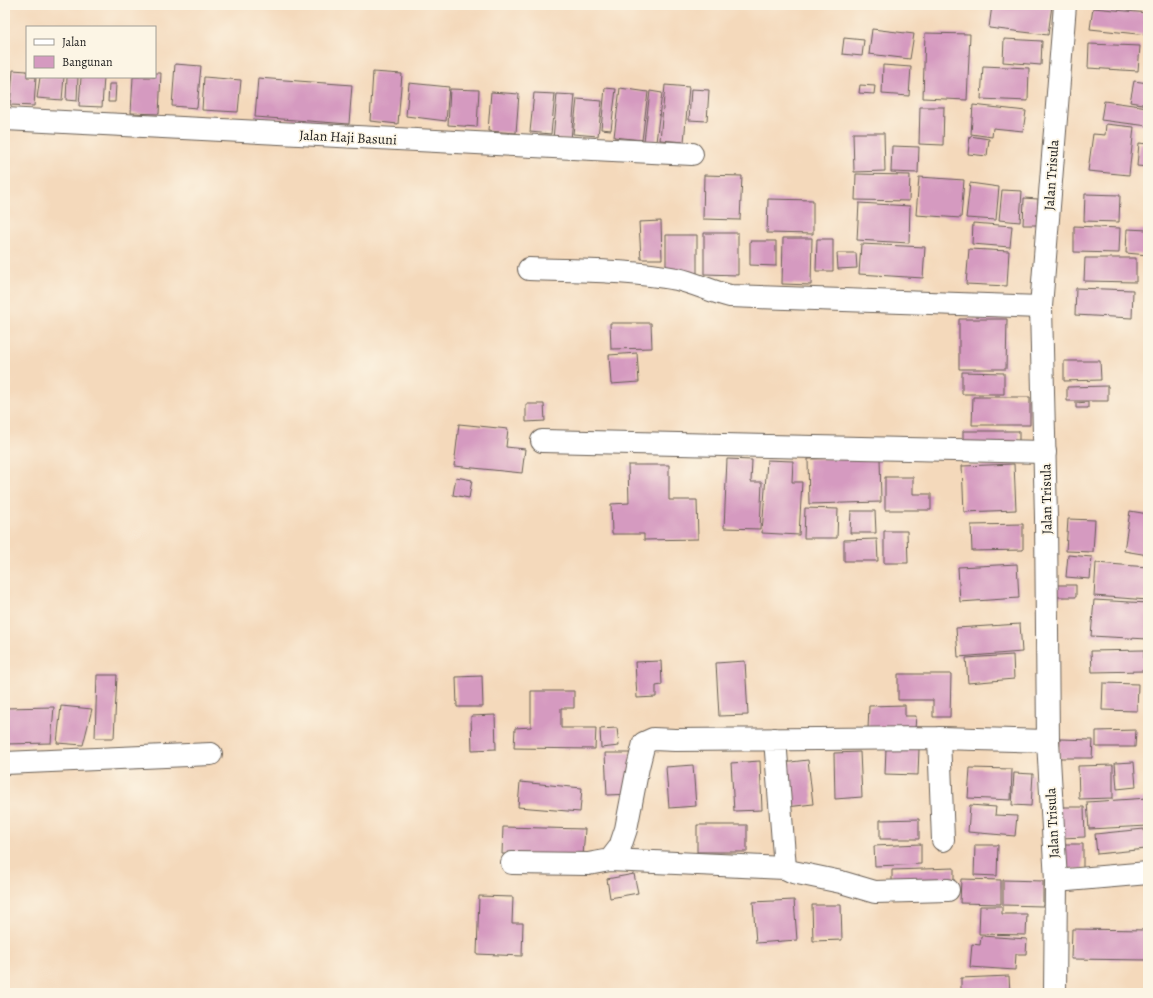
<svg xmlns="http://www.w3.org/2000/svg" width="1153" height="998" font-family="Alegreya,serif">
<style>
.building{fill:#d59ac0}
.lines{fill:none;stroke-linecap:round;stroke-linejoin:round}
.street-casing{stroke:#685e54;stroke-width:24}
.secondary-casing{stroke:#685e54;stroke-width:24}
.street{stroke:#fff;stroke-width:22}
.secondary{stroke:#fff;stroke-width:22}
.labels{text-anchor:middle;stroke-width:3.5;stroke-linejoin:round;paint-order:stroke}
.street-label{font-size:14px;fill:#1c1c1c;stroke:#fcf5e5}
</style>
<rect width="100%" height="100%" fill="#fcf5e5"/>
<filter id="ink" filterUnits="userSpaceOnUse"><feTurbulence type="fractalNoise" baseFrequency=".025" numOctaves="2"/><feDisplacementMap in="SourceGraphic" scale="8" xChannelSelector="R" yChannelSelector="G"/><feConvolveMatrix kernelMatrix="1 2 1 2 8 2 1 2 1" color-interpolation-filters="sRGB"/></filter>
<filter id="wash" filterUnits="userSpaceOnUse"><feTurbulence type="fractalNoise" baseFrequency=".012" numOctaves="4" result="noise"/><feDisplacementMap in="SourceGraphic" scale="16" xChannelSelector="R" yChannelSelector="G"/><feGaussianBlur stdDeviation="0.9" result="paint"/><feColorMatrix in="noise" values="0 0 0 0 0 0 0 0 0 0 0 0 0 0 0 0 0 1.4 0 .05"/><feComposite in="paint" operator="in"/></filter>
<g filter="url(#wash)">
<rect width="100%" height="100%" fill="#f4d9bb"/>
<g id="blocks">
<path class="building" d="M 992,5 L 1052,5 L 1048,35 L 989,28 Z
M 1122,5 L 1148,5 L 1148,9 L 1122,6 Z
M 1093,8 L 1148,13 L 1147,35 L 1090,29 Z
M 872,29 L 914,34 L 910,59 L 869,54 Z
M 925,33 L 970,34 L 967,100 L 923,98 Z
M 844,38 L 864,40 L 862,56 L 842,54 Z
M 1004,39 L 1042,41 L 1041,65 L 1003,62 Z
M 1089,44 L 1140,46 L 1138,71 L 1088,68 Z
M 175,64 L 201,66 L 197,108 L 172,106 Z
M 883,65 L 911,67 L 909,96 L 882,94 Z
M 983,66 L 1029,68 L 1028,101 L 981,99 Z
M 13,70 L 27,71 L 27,77 L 36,77 L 34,106 L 10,105 Z
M 373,72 L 402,74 L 398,124 L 370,121 Z
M 155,73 L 161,73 L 159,114 L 131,113 L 133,77 L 155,77 Z
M 40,77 L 64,77 L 62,100 L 37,98 Z
M 67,77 L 78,77 L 77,101 L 66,100 Z
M 81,77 L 104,77 L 102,107 L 79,106 Z
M 204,77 L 241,80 L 238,112 L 202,110 Z
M 258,78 L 352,85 L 349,124 L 255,117 Z
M 1134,81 L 1148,83 L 1148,105 L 1130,102 Z
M 409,83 L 449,87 L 446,121 L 406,116 Z
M 109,84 L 116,84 L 115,102 L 108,102 Z
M 665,85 L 689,87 L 684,142 L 660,140 Z
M 860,85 L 875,86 L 874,94 L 859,93 Z
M 605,88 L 616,89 L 611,130 L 601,129 Z
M 620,88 L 648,92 L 642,140 L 614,137 Z
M 450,89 L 479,90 L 477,127 L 448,125 Z
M 691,89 L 709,90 L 707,121 L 689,120 Z
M 650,91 L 662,93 L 656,142 L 644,141 Z
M 491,92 L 519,94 L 516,133 L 488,131 Z
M 534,93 L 555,94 L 551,134 L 530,132 Z
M 557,94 L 575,95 L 571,140 L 553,139 Z
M 577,99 L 602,101 L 598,136 L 573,134 Z
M 1104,101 L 1148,107 L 1148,126 L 1101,120 Z
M 973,105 L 1026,111 L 1023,131 L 993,128 L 992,137 L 971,134 Z
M 920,107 L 944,107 L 943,145 L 919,144 Z
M 1106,124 L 1134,127 L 1129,175 L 1088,171 L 1093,134 L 1105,135 Z
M 853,133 L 884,133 L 885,171 L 854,172 Z
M 970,136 L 989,139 L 987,156 L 968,154 Z
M 1139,143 L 1148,144 L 1148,167 L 1137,166 Z
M 892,146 L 919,147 L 918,173 L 891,172 Z
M 856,174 L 910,175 L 909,201 L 855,200 Z
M 704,175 L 742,176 L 740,220 L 703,219 Z
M 919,177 L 964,180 L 961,218 L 916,215 Z
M 970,183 L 999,187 L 996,220 L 966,218 Z
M 1002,190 L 1022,191 L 1020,222 L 999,220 Z
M 1085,194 L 1120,195 L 1119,222 L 1084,221 Z
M 1024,198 L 1038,199 L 1037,225 L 1023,225 Z
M 768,199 L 813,200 L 813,234 L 767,233 Z
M 859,203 L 910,206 L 909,243 L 857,240 Z
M 661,221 L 662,259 L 641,259 L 639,222 Z
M 973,223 L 1012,226 L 1010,247 L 972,244 Z
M 1074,226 L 1120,228 L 1119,253 L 1074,252 Z
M 1127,229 L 1148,230 L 1148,255 L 1126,253 Z
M 704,233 L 738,233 L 738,275 L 704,274 Z
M 666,235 L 697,235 L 697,274 L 666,274 Z
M 783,238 L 812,238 L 811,285 L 782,284 Z
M 817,239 L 833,239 L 833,271 L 816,271 Z
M 750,241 L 776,241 L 776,266 L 750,265 Z
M 861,244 L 925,247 L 923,278 L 859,274 Z
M 969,249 L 1009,251 L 1007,286 L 966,284 Z
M 837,253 L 856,253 L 857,268 L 838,269 Z
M 1085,258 L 1136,258 L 1136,282 L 1084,281 Z
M 1076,288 L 1133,290 L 1132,318 L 1075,315 Z
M 959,319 L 1007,319 L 1006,369 L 959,369 Z
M 610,323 L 651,323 L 652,348 L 611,349 Z
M 637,353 L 639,382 L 611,384 L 609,355 Z
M 1064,361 L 1100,361 L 1101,380 L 1064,381 Z
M 962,372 L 1004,373 L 1004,394 L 962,394 Z
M 1108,386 L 1108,401 L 1067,401 L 1067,387 Z
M 973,397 L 1030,397 L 1030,425 L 972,425 Z
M 1088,402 L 1088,408 L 1076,408 L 1076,403 Z
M 526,404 L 544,404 L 545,421 L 526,422 Z
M 459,424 L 508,429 L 506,447 L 525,449 L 522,473 L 454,466 Z
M 963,431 L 1019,431 L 1019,449 L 963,450 Z
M 880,457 L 881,502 L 809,504 L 808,459 Z
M 727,459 L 752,460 L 751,482 L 762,482 L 760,529 L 724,528 Z
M 767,460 L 793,461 L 792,482 L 802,482 L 799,535 L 762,533 Z
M 1014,464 L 1016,510 L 964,512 L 962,466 Z
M 628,465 L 669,465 L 669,500 L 697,500 L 698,539 L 644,540 L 644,534 L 612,534 L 611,504 L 629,503 Z
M 456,477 L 472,480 L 469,498 L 453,495 Z
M 885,477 L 913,477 L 913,494 L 931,494 L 931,510 L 885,510 Z
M 805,508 L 838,509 L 837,538 L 804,538 Z
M 851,511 L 875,511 L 876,533 L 850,533 Z
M 1130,511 L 1148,514 L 1148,555 L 1124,551 Z
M 1068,519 L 1095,520 L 1093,552 L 1066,551 Z
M 1023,524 L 1023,550 L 972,551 L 971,525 Z
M 884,531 L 907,531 L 908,563 L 884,563 Z
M 877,539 L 878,561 L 844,561 L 844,540 Z
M 1068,555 L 1092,557 L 1090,579 L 1066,577 Z
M 1096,563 L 1148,567 L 1148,600 L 1094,596 Z
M 1017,564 L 1019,598 L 960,602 L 958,567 Z
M 1057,585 L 1076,585 L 1076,597 L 1057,597 Z
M 1094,600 L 1148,603 L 1148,639 L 1091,636 Z
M 1020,624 L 1022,652 L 958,657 L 956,628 Z
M 1144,650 L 1144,671 L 1092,672 L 1091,651 Z
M 1013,655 L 1014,679 L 968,683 L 966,658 Z
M 661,661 L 662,685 L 656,686 L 656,697 L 637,698 L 635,662 Z
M 745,661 L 748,715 L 719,716 L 716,663 Z
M 898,674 L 951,674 L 950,717 L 933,717 L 933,700 L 898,700 Z
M 97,675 L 117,675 L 114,738 L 95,738 Z
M 482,676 L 483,707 L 457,707 L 456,677 Z
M 1103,683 L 1138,684 L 1137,711 L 1102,710 Z
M 531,691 L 574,691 L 574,708 L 561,708 L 561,728 L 596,728 L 595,749 L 514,748 L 515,728 L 531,727 Z
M 905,705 L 905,716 L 916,716 L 915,729 L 868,729 L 869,706 Z
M 61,706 L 92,709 L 83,745 L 57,743 Z
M 54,707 L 51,743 L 5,744 L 5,708 Z
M 495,715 L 496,749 L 472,750 L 471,716 Z
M 617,728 L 619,746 L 601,748 L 600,729 Z
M 1136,730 L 1135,747 L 1096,747 L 1096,731 Z
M 1060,739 L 1093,740 L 1092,758 L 1059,758 Z
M 886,748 L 919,749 L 918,775 L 885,774 Z
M 860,752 L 862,797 L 835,799 L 834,753 Z
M 605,753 L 630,753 L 632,794 L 607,795 Z
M 808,760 L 813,804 L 787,807 L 782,763 Z
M 760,761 L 762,810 L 734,811 L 731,763 Z
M 1134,762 L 1136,787 L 1117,789 L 1115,763 Z
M 693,765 L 696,806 L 669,808 L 666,767 Z
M 1113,765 L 1113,798 L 1079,799 L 1078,766 Z
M 970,768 L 1012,769 L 1011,800 L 968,798 Z
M 1014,773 L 1033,774 L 1031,806 L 1012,805 Z
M 520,782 L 582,788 L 580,812 L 518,807 Z
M 1148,798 L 1148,826 L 1089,829 L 1087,802 Z
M 970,805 L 996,807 L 995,815 L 1017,816 L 1015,836 L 968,832 Z
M 1059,807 L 1084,807 L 1085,837 L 1060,838 Z
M 919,819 L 919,839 L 880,839 L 880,820 Z
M 697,825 L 747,825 L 747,852 L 697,852 Z
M 503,827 L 585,829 L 583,856 L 502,854 Z
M 1144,829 L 1146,849 L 1097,854 L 1095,834 Z
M 921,844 L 921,864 L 875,866 L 874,846 Z
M 1064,844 L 1083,844 L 1083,869 L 1064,869 Z
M 975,845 L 998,845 L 997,876 L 974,875 Z
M 954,868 L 954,884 L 892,885 L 892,870 Z
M 634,874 L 638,893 L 610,898 L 607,879 Z
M 961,879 L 1001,880 L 1001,904 L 960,903 Z
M 1003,880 L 1043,881 L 1043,906 L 1003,905 Z
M 479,896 L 513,897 L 512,923 L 523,923 L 522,956 L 477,954 Z
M 794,900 L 797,940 L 756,943 L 753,902 Z
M 812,905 L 841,905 L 842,940 L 813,941 Z
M 980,906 L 1002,906 L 1002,914 L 1027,914 L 1026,935 L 979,934 Z
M 1072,929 L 1148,930 L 1148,960 L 1071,959 Z
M 981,936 L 1027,939 L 1026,954 L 1016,954 L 1015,970 L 970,967 L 972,944 L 980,945 Z
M 1009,976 L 1010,993 L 961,993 L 961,978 Z"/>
</g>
</g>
<g filter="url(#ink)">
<use href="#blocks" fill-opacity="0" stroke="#685e54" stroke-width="1"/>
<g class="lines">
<defs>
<path id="street" d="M 5,119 L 692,154
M 529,269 C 578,271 629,270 677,279 C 695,283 712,292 730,296 L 1041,307
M 542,441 L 1045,452
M 939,738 L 943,840
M 775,739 L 785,868 L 793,872 L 841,882 L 875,892 L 948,890
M 5,763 L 211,754
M 610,860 L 785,868
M 512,863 L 588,864 L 610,860 L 620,847 L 626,829 L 638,767 L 644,743 L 653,739 L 675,740 L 939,738 L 1048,741
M 1056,881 L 1148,873"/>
<path id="secondary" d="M 1055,993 L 1056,881 L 1048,741 L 1046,518 L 1041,307 L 1065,5"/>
</defs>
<use href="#street" class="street-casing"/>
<use href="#secondary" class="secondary-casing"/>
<use href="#street" class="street"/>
<use href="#secondary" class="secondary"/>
</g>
</g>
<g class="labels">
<g class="street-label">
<text transform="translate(348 137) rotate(3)" y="5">Jalan Haji Basuni</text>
<text transform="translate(1051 175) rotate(-86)" y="5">Jalan Trisula</text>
<text transform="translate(1046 499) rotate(-91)" y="5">Jalan Trisula</text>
<text transform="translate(1052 823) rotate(-93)" y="5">Jalan Trisula</text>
</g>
</g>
<rect width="1153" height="998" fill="none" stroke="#fcf5e5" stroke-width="20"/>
<rect x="26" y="26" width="130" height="52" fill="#fcf5e5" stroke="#a29e95"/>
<rect x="34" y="39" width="20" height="6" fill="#ffffff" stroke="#a29e95"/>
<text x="62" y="46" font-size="12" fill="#1c1c1c">Jalan</text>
<rect x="34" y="56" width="20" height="12" fill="#d59ac0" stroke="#a29e95"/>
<text x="62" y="66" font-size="12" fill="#1c1c1c">Bangunan</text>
</svg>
